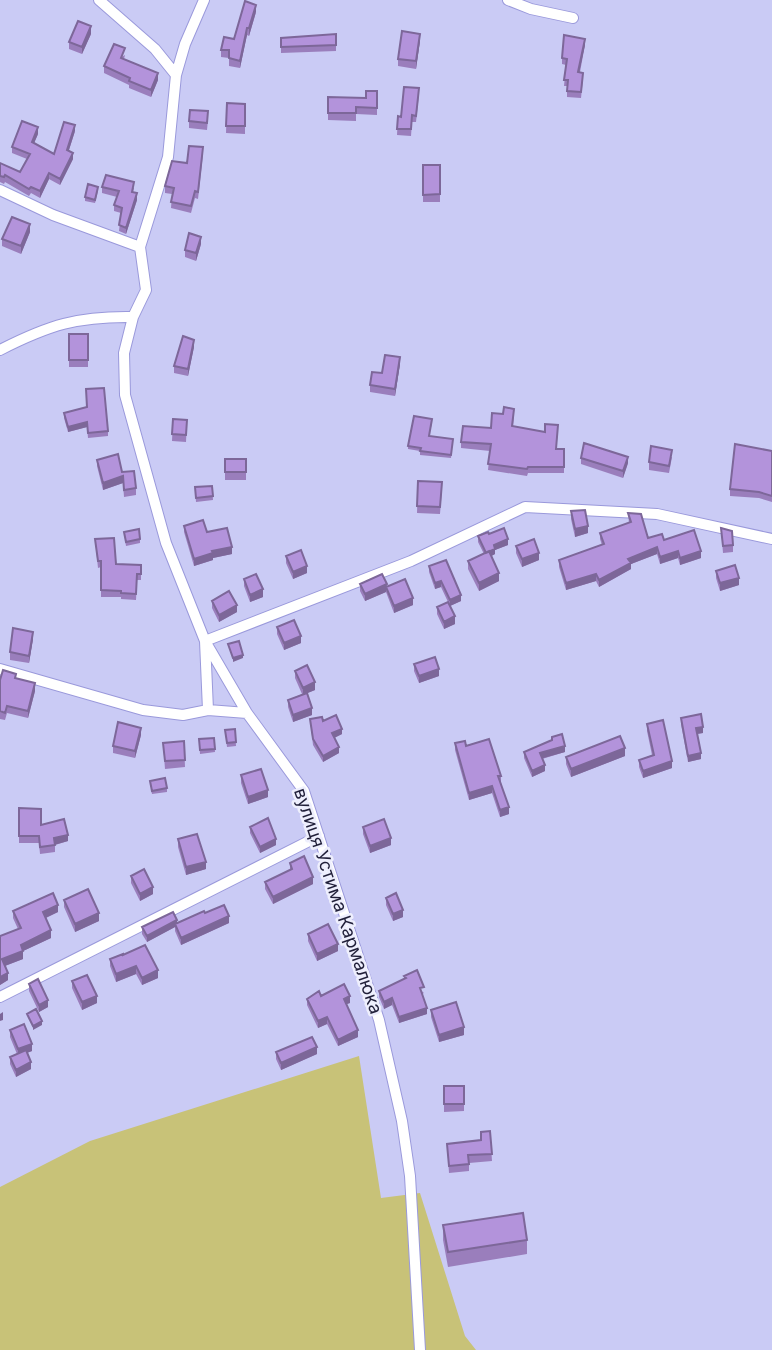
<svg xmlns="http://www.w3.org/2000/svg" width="772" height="1350" font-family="Inter,sans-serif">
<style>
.green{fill:#c8c278}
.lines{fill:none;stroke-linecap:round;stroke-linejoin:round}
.minor-casing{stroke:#9a99db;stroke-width:12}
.minor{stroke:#fff;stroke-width:10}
.wall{fill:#9a7ebc}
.shaded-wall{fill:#7d6799}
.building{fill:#b393db;stroke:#7d6799;stroke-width:2}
.labels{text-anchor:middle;stroke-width:5;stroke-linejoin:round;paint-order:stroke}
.street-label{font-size:18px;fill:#201f39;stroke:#eeeffd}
</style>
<rect width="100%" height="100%" fill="#cacbf5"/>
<path class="green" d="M 359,1056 L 381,1198 L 420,1193 L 465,1336 L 476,1350 L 0,1350 L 0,1187 L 90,1141 Z"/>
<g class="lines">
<defs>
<path id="minor" d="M 99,0 L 155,49 L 176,75
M 204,0 L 185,44 L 176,75 L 168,157 L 140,247 L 146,290 L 133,317 L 124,353 L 125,395 L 166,543 L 205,641 L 247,713 L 304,791 L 379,1020 L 402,1121 L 410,1176 L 420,1350
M 508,0 L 531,9 L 573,18
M 0,190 L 53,215 L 140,247
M 0,350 C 49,325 78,316 133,317
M 0,669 L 143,710 L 183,715 L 208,710 L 247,713
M 208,710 L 205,641 L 411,561 L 525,507 L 657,514 L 772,539
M 0,997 L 319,836"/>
</defs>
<use href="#minor" class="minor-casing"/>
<use href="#minor" class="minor"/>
</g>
<path class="wall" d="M 256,12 L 249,36 L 247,35 L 240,68 L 229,66 L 229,58 L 221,57 L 221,50 L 234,39 Z
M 91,34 L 82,54 L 69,49 L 69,42 Z
M 336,34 L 336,51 L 281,53 L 281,38 Z
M 420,41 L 416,69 L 398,66 L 398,59 Z
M 585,45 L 580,72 L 583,79 L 581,98 L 567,97 L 567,86 L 564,86 L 566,65 L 562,64 L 562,58 Z
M 125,55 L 124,59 L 158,80 L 151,97 L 129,88 L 129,85 L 104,73 L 104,66 Z
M 377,91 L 377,115 L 356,114 L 356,121 L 328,120 L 328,97 L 366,98 Z
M 419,94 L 416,122 L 412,122 L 411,136 L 397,135 L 398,116 L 401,117 Z
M 227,103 L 245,104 L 245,134 L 226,133 Z
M 208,119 L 207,130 L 189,128 L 189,121 Z
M 75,131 L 69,150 L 73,159 L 60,185 L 49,179 L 40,198 L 31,193 L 29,196 L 5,182 L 4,184 L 0,182 L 0,163 L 20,172 L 27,159 L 12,153 L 12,147 L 38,134 L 34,143 L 54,154 Z
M 203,154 L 198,199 L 195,198 L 191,213 L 171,208 L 172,194 L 165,193 L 165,186 L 187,163 Z
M 423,165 L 440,165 L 440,202 L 423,202 Z
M 102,187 L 134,188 L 133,192 L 137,200 L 126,234 L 119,231 L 121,213 L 114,211 L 114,205 L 117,197 L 102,193 Z
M 98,191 L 95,203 L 85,201 L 85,197 Z
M 30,232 L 21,254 L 2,246 L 2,239 Z
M 201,244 L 196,261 L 185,257 L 185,250 Z
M 69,334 L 88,334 L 88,367 L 69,367 Z
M 194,347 L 188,376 L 174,373 L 174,366 Z
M 400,364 L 395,396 L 370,392 L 370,385 L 382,373 Z
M 64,413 L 108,431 L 108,436 L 88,438 L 87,427 L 68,432 L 64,418 Z
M 514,415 L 513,427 L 545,432 L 558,432 L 556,449 L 564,449 L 564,473 L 528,473 L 527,476 L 488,470 L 490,451 L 461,448 L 461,442 L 491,428 Z
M 173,419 L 187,420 L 186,442 L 172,441 Z
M 432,423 L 429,436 L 453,439 L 451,458 L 420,455 L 420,451 L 408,449 L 408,446 Z
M 772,451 L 772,502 L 759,498 L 730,496 L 730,489 Z
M 672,457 L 669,473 L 649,470 L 649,462 Z
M 581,458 L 628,463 L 623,478 L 581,464 Z
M 225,459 L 246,459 L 246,480 L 225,480 Z
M 97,460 L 122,472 L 136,488 L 136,495 L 124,497 L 123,483 L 103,490 L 97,466 Z
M 418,481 L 442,489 L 440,514 L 417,513 Z
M 212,486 L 213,500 L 196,502 L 195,487 Z
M 571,511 L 588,533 L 575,537 L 571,519 Z
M 628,513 L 648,538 L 664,540 L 701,558 L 680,565 L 678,558 L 660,564 L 657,554 L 631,564 L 631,569 L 599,587 L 596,581 L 566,590 L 559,567 L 559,560 L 602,545 L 600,539 L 600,533 L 629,523 Z
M 184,526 L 207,532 L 232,554 L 213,558 L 213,560 L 194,566 L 184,532 Z
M 721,528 L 733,545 L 733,552 L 723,553 Z
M 124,532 L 140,539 L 140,543 L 126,546 Z
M 489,534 L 508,545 L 495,550 L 495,554 L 491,556 L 499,581 L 479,591 L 468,569 L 468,561 L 484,554 L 478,542 L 478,536 Z
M 95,539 L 116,564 L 141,565 L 141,580 L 137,580 L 136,600 L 121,599 L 121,597 L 101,597 L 101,567 L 98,568 Z
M 516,546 L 539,560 L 522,567 L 516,553 Z
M 286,556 L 307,573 L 293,579 L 286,563 Z
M 429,566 L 461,601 L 450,606 L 455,624 L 444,629 L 437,614 L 437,607 L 448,602 L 441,587 L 435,589 L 429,572 Z
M 716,571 L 739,585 L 720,591 L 716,578 Z
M 244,579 L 263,597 L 250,602 L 244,586 Z
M 360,584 L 387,587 L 413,605 L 394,613 L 386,592 L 365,601 L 360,591 Z
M 212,601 L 237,612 L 219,622 L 212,608 Z
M 277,627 L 301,643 L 284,650 L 277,634 Z
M 33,639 L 29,663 L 10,660 L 10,652 Z
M 414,664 L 439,676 L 419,683 L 414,671 Z
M 295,671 L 315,690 L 307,693 L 312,715 L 293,722 L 288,707 L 288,700 L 302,694 L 295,678 Z
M 16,679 L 35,691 L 28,718 L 7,713 L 5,720 L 0,719 L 0,680 Z
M 681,718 L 703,733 L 697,734 L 701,759 L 688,762 L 681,724 Z
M 310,719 L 323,721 L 342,734 L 334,738 L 339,753 L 323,762 L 313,745 Z
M 647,724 L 672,768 L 643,778 L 639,767 L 639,760 L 652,755 L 647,731 Z
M 235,729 L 236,746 L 227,747 L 225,730 Z
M 141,735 L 135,758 L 113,753 L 113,746 Z
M 552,737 L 565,752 L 542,759 L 545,771 L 532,777 L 524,758 L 524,752 L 552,740 Z
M 214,738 L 215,752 L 200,754 L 199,739 Z
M 184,741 L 185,767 L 165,769 L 163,743 Z
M 455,743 L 466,746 L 501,776 L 501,783 L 509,814 L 500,817 L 492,793 L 469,800 L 455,750 Z
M 625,756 L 571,777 L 566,764 L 566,757 Z
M 241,775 L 268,797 L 248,804 L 241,783 Z
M 150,781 L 167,788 L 167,792 L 152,794 Z
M 19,808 L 41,825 L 68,841 L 55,845 L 55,852 L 40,854 L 39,843 L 19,843 Z
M 250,827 L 276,845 L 260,853 L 250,833 Z
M 363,827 L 391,845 L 370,853 L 363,834 Z
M 178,839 L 206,869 L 186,875 L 178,847 Z
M 290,863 L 313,884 L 273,904 L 265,889 L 265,882 L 290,870 Z
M 131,876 L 153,894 L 140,901 L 131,883 Z
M 386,898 L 403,917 L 393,921 L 386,905 Z
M 64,900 L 99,921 L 75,932 L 64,907 Z
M 13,911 L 58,912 L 46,918 L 51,938 L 23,951 L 23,959 L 5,966 L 8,980 L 0,985 L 0,936 L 18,929 L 13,918 Z
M 205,913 L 229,923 L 181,945 L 175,931 L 175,927 L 147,942 L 142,934 L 142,927 L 177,923 Z
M 308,934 L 338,951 L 317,961 L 308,941 Z
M 123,955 L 158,978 L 142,985 L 136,974 L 116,982 L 110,966 L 110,959 Z
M 404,976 L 424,993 L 422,994 L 427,1014 L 399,1023 L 392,1005 L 384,1009 L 379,997 L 379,991 L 404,979 Z
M 72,981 L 97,1003 L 82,1010 L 72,988 Z
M 29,984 L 48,1007 L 39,1012 L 29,991 Z
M 321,996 L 350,1003 L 346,1004 L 358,1037 L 338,1046 L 327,1024 L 318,1028 L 307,1005 L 307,999 Z
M 431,1010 L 464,1035 L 439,1042 L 431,1017 Z
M 10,1030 L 32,1051 L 27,1053 L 31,1069 L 16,1077 L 10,1064 L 10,1057 L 17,1054 L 10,1037 Z
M 276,1052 L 317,1054 L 281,1070 L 276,1059 Z
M 444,1086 L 464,1086 L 464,1111 L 444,1112 Z
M 490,1131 L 492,1161 L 469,1163 L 469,1171 L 449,1173 L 447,1144 L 481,1140 Z
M 443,1225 L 527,1240 L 527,1254 L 448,1267 L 443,1240 Z"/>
<path class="shaded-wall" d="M 256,5 L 256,12 L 249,36 L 249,28 Z
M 91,26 L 91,34 L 82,54 L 82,47 Z
M 247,28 L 247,35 L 240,68 L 240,61 Z
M 420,34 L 420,41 L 416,69 L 416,61 Z
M 585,39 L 585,45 L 578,78 L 578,72 Z
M 158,73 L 158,80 L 151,97 L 151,90 Z
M 75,125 L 75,131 L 67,156 L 67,150 Z
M 38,127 L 38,134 L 32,148 L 32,142 Z
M 73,153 L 73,159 L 60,185 L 60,179 Z
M 49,173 L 49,179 L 40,198 L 40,191 Z
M 137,193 L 137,200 L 126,234 L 126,228 Z
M 30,224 L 30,232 L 21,254 L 21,246 Z
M 201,237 L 201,244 L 196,261 L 196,253 Z
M 194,340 L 194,347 L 188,376 L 188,369 Z
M 400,357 L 400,364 L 395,396 L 395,389 Z
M 87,422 L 87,427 L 68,432 L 68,427 Z
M 628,457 L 628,463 L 623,478 L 623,471 Z
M 123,476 L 123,483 L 103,490 L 103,483 Z
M 588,526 L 588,533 L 575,537 L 575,529 Z
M 508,539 L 508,545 L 495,550 L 495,554 L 486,559 L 486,553 L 494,545 Z
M 232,547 L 232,554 L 213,558 L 213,560 L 194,566 L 194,559 L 212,551 Z
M 657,547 L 657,554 L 631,564 L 631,569 L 599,587 L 599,580 L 628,559 Z
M 678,551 L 678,558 L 660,564 L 660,557 Z
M 701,551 L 701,558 L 680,565 L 680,558 Z
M 539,553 L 539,560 L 522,567 L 522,559 Z
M 307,566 L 307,573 L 293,579 L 293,572 Z
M 499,573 L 499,581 L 479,591 L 479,583 Z
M 596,574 L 596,581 L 566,590 L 566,583 Z
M 739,578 L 739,585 L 720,591 L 720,583 Z
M 441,581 L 441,587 L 435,589 L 435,583 Z
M 387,584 L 386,592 L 365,601 L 365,594 Z
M 263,589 L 263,597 L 250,602 L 250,595 Z
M 461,595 L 461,601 L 450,606 L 450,600 Z
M 413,598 L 413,605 L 394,613 L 394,606 Z
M 237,605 L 237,612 L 219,622 L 219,615 Z
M 455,616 L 455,624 L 444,629 L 444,622 Z
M 33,632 L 33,639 L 29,663 L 29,656 Z
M 301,636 L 301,643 L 284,650 L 284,643 Z
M 243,655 L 243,658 L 233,662 L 233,658 Z
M 439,669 L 439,676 L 419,683 L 419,676 Z
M 315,682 L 315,690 L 303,695 L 303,688 Z
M 35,683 L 35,691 L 28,718 L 28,711 Z
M 312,708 L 312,715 L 293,722 L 293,715 Z
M 703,727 L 703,733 L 696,734 L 696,728 Z
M 141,728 L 141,735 L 135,758 L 135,751 Z
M 342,729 L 342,734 L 332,739 L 332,733 Z
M 565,746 L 565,752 L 540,759 L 540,753 Z
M 339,747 L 339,753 L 323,762 L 323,756 Z
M 625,748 L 625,756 L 571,777 L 571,769 Z
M 701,753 L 701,759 L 688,762 L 688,756 Z
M 672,761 L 672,768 L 643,778 L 643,771 Z
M 545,765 L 545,771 L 532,777 L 532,771 Z
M 492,786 L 492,793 L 469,800 L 469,793 Z
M 268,790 L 268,797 L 248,804 L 248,797 Z
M 509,807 L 509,814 L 500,817 L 500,810 Z
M 68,835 L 68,841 L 54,845 L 54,838 Z
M 391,838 L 391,845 L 370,853 L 370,846 Z
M 276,839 L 276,845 L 260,853 L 260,847 Z
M 206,862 L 206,869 L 186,875 L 186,867 Z
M 313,877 L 313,884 L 273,904 L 273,897 Z
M 153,887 L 153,894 L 140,901 L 140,894 Z
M 58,905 L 58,912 L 43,919 L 43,912 Z
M 403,910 L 403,917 L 393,921 L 393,914 Z
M 99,913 L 99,921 L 75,932 L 75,924 Z
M 229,916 L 229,923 L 181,945 L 181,938 Z
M 177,920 L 177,926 L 175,924 L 175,927 L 147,942 L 147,936 Z
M 51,930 L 51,938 L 21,952 L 21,945 Z
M 338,944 L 338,951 L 317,961 L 317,954 Z
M 23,951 L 23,959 L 2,967 L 2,959 Z
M 136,966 L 136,974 L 116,982 L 116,974 Z
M 158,970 L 158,978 L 142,985 L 142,978 Z
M 8,973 L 8,980 L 0,985 L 0,977 Z
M 97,996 L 97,1003 L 82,1010 L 82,1002 Z
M 350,996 L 350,1003 L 344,1005 L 344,999 Z
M 392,998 L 392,1005 L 384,1009 L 384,1002 Z
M 48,1000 L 48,1007 L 39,1012 L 39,1005 Z
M 427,1008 L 427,1014 L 399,1023 L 399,1017 Z
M 3,1012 L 3,1020 L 0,1021 L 0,1014 Z
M 327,1017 L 327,1024 L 318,1028 L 318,1021 Z
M 42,1021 L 42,1025 L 33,1030 L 33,1026 Z
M 464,1027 L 464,1035 L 439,1042 L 439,1035 Z
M 358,1030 L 358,1037 L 338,1046 L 338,1040 Z
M 32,1044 L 32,1051 L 18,1056 L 18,1049 Z
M 317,1047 L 317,1054 L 281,1070 L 281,1063 Z
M 31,1062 L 31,1069 L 16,1077 L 16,1070 Z"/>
<path class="building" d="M 245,1 L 256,5 L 249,28 L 247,28 L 240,61 L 229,58 L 229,50 L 221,50 L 224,37 L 234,39 Z
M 78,21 L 91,26 L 82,47 L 69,42 Z
M 402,31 L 420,34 L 416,61 L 398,59 Z
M 336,34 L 336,45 L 281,47 L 281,38 Z
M 564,35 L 585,39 L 578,72 L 583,73 L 581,92 L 567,91 L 568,80 L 564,80 L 567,59 L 562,58 Z
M 114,44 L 125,48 L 121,58 L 158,73 L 151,90 L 129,81 L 130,78 L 104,66 Z
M 404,87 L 419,88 L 416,116 L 412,115 L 411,129 L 397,129 L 398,116 L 401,117 Z
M 366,91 L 377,91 L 377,108 L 356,107 L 356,113 L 328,113 L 328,97 L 366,98 Z
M 227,103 L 245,104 L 245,126 L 226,126 Z
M 190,110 L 208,111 L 207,123 L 189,121 Z
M 22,121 L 38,127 L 32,142 L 54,154 L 64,122 L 75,125 L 67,150 L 73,153 L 60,179 L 49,173 L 40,191 L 31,187 L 29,189 L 5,175 L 4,177 L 0,176 L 0,163 L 20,172 L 30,154 L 12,147 Z
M 189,146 L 203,147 L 198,192 L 195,191 L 191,206 L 171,202 L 174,188 L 165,186 L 172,161 L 187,163 Z
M 423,165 L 440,165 L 440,194 L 423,195 Z
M 106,175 L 134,182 L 132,192 L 137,193 L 126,228 L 119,225 L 122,208 L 114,205 L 119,191 L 102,187 Z
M 88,184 L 98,187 L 95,200 L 85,197 Z
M 12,217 L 30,224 L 21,246 L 2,239 Z
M 189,233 L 201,237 L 196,253 L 185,250 Z
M 69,334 L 88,334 L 88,360 L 69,360 Z
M 183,336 L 194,340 L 188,369 L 174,366 Z
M 385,355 L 400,357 L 395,389 L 370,385 L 372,372 L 382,373 Z
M 104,388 L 108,431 L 88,433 L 87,422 L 68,427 L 64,413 L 87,407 L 86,389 Z
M 504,407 L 514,409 L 512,426 L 545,432 L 545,424 L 558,425 L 556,449 L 564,449 L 564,467 L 528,467 L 527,469 L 488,464 L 491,444 L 461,442 L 463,426 L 491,428 L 492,413 L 503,414 Z
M 414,416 L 432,419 L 429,436 L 453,439 L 451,455 L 420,451 L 421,448 L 408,446 Z
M 173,419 L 187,420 L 186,435 L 172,434 Z
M 584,443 L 628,457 L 623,471 L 581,458 Z
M 735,444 L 772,451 L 772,496 L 759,492 L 730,489 Z
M 651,446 L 672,450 L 669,466 L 649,462 Z
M 118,454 L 122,472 L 134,471 L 136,488 L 124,490 L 123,476 L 103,483 L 97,460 Z
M 225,459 L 246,459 L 246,472 L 225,472 Z
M 418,481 L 442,482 L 440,507 L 417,506 Z
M 212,486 L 213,496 L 196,498 L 195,487 Z
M 585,510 L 588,526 L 575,529 L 571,511 Z
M 628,513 L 641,514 L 648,538 L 662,534 L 664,540 L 694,530 L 701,551 L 680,558 L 678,551 L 660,557 L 657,547 L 628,559 L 631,563 L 599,580 L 596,574 L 566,583 L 559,560 L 604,544 L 600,533 L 631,522 Z
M 203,520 L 207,532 L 227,528 L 232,547 L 212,551 L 213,553 L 194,559 L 184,526 Z
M 504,528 L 508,539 L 494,545 L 495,549 L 486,553 L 478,536 L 488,532 L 489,534 Z
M 721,528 L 732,531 L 733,545 L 723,546 Z
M 139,529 L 140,539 L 126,542 L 124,532 Z
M 114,538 L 116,564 L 141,565 L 141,574 L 137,574 L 136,594 L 121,593 L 121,591 L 101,590 L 101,561 L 98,561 L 95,539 Z
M 534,539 L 539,553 L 522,559 L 516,546 Z
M 301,550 L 307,566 L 293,572 L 286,556 Z
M 489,551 L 499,573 L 479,583 L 468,561 Z
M 446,560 L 461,595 L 450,600 L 441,581 L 435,583 L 429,566 Z
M 735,565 L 739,578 L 720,583 L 716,571 Z
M 256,574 L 263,589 L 250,595 L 244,579 Z
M 382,574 L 387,584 L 365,594 L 360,584 Z
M 405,579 L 413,598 L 394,606 L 386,587 Z
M 229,591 L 237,605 L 219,615 L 212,601 Z
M 448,602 L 455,616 L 444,622 L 437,607 Z
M 294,620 L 301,636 L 284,643 L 277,627 Z
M 13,628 L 33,632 L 29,656 L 10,652 Z
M 239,641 L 243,655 L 233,658 L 228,644 Z
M 435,657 L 439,669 L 419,676 L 414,664 Z
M 307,665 L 315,682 L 303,688 L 295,671 Z
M 3,670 L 16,674 L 15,678 L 35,683 L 28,711 L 7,706 L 5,713 L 0,711 L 0,680 Z
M 307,693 L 312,708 L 293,715 L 288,700 Z
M 701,714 L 703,727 L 696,728 L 701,753 L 688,756 L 681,718 Z
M 336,715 L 342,729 L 332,733 L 339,747 L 323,756 L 313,739 L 310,719 L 322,717 L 323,721 Z
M 663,720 L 672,761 L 643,771 L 639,760 L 654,755 L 647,724 Z
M 118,722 L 141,728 L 135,751 L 113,746 Z
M 235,729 L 236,742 L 227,743 L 225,730 Z
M 562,734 L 565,746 L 540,753 L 545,765 L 532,771 L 524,752 L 552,740 L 552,737 Z
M 620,736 L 625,748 L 571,769 L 566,757 Z
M 214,738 L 215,749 L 200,750 L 199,739 Z
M 489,739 L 501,776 L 498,776 L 509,807 L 500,810 L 492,786 L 469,793 L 455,743 L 465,741 L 466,746 Z
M 184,741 L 185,760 L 165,761 L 163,743 Z
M 261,769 L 268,790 L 248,797 L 241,775 Z
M 165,778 L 167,788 L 152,791 L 150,781 Z
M 19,808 L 41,809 L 41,825 L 64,819 L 68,835 L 54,838 L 55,845 L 40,847 L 39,836 L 19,836 Z
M 268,818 L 276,839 L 260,847 L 250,827 Z
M 384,819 L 391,838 L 370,846 L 363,827 Z
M 197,834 L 206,862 L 186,867 L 178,839 Z
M 304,856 L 313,877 L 273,897 L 265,882 L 292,869 L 290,863 Z
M 144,869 L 153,887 L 140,894 L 131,876 Z
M 88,889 L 99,913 L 75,924 L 64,900 Z
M 53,893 L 58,905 L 43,912 L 51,930 L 21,945 L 23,951 L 2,959 L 8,973 L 0,977 L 0,936 L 21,928 L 13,911 Z
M 396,893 L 403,910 L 393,914 L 386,898 Z
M 224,905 L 229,916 L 181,938 L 175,924 L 204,911 L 205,913 Z
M 173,912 L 177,920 L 147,936 L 142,927 Z
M 328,924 L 338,944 L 317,954 L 308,934 Z
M 145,945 L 158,970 L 142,978 L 136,966 L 116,974 L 110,959 L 123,954 L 123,955 Z
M 417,970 L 424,987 L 420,988 L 427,1008 L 399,1017 L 392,998 L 384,1002 L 379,991 L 406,978 L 404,976 Z
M 87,975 L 97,996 L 82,1002 L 72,981 Z
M 38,979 L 48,1000 L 39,1005 L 29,984 Z
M 344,984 L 350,996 L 344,999 L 358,1030 L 338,1040 L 327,1017 L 318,1021 L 307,999 L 319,991 L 321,996 Z
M 456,1002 L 464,1027 L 439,1035 L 431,1010 Z
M 36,1009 L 42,1021 L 33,1026 L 27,1014 Z
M 24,1024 L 32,1044 L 18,1049 L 10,1030 Z
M 312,1037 L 317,1047 L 281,1063 L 276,1052 Z
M 26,1050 L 31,1062 L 16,1070 L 10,1057 Z
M 444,1086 L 464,1086 L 464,1104 L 444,1104 Z
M 490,1131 L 492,1154 L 468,1155 L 469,1164 L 449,1166 L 447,1144 L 481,1140 L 481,1132 Z
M 523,1213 L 527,1240 L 448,1252 L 443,1225 Z"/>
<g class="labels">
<g class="street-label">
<text transform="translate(338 901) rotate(71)" y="6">вулиця Устима Кармалюка</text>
</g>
</g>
</svg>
